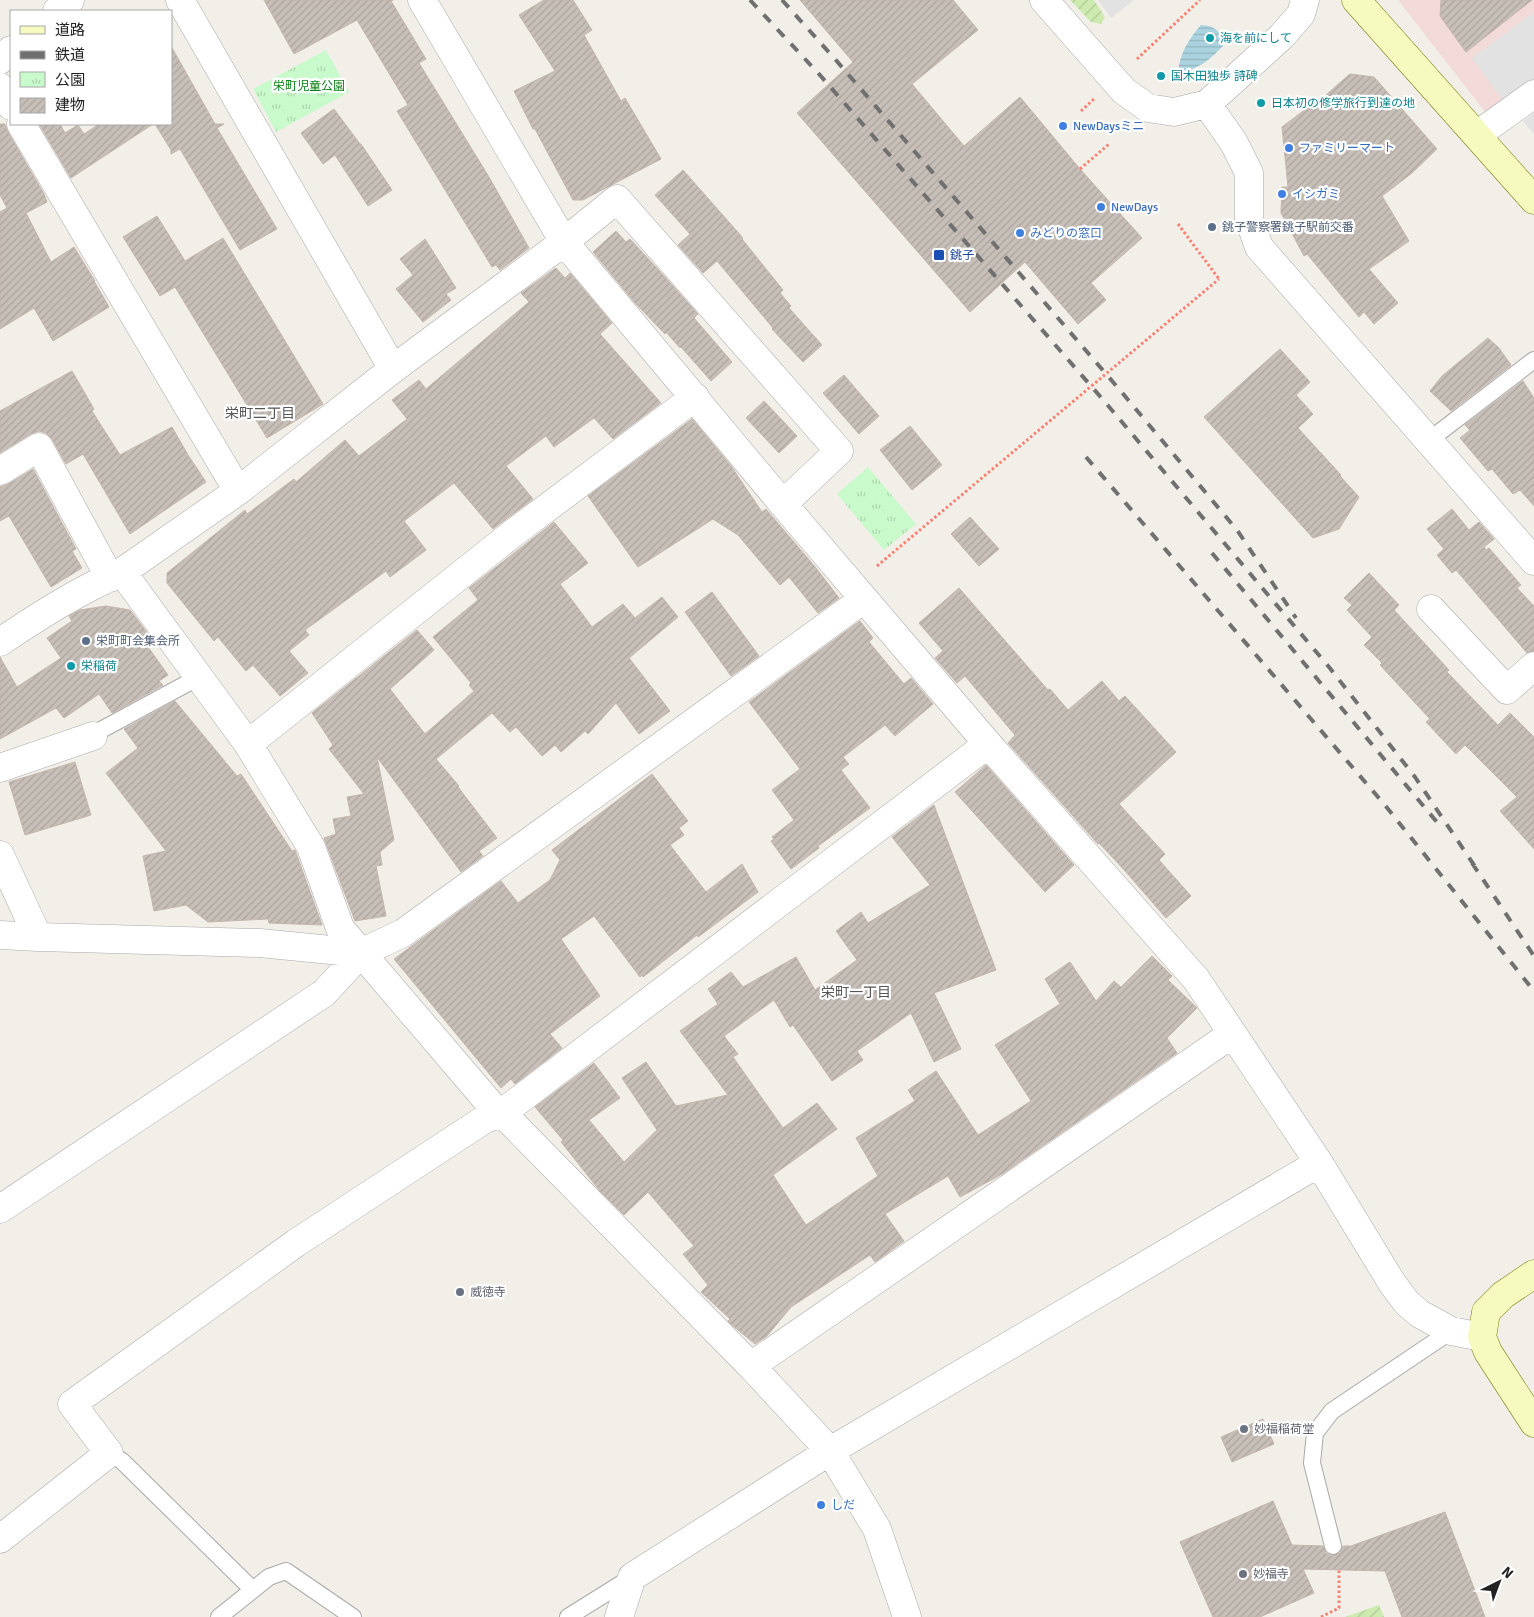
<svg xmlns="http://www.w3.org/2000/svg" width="1534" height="1617" font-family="Signika,'Noto Sans JP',sans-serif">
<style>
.commercial{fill:#f2dad9}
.park{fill:url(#park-tufts)}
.garden{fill:url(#garden-furrows)}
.parking{fill:#e2e2e2}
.water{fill:url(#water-rules)}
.building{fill:url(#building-hatch);stroke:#c4b6ab}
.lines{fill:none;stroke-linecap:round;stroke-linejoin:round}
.lane-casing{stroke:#a9a9a9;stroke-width:18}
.street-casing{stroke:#a9a9a9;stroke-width:29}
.secondary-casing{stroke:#707d05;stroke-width:29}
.path{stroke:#fa8072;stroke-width:3;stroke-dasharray:2.5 2.5;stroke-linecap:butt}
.lane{stroke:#fff;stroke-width:16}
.street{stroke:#fff;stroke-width:28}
.secondary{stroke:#f7fabf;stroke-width:28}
.rail{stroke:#707070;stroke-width:4;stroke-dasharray:10 10;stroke-linecap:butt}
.path-bridge{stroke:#fa8072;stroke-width:3;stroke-dasharray:2.5 2.5;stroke-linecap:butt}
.culture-dot{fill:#0f9aa8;stroke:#fff;stroke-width:2}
.shop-dot{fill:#3f7fe0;stroke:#fff;stroke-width:2}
.service-dot{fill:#5c6f8a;stroke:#fff;stroke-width:2}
.transit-dot{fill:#1a4fb4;stroke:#fff;stroke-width:2}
.worship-dot{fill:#6b7280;stroke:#fff;stroke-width:2}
.labels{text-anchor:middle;stroke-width:4.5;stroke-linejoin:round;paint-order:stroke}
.culture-label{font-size:12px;fill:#0d838f;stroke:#fff;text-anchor:start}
.park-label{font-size:12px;fill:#0c8416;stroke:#fff}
.shop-label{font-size:12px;fill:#366cbe;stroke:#fff;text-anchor:start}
.service-label{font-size:12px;fill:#4e5e75;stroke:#fff;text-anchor:start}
.transit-label{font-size:12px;fill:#164399;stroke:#fff;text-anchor:start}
.worship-label{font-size:12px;fill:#5b616d;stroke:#fff;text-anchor:start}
.neighbourhood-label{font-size:14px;fill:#555;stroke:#fff}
</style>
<defs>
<pattern id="park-tufts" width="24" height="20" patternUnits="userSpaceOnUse" patternTransform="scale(1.25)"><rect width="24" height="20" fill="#c8facc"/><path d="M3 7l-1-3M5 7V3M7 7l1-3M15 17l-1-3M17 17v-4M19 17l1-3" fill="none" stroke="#acd6af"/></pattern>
<pattern id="garden-furrows" width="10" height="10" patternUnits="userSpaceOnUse" patternTransform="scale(1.25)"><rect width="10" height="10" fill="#cdebb0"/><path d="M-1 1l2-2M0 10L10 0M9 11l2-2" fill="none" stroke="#b0c997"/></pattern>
<pattern id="water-rules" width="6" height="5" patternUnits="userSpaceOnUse" patternTransform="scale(1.25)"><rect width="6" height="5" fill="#aad3df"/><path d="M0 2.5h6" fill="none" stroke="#92b5bf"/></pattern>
<pattern id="building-hatch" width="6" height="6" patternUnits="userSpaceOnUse" patternTransform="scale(1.25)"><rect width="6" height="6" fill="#c7bfb8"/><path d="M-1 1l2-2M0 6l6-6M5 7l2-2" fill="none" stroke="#aba49e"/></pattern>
</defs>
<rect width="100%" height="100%" fill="#f2efe9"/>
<path class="commercial" d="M 1398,0 L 1534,0 L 1534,85 L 1489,117 Z"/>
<path class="park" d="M 326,50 L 349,92 L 276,132 L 253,89 Z
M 868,467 L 916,524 L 884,550 L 837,494 Z"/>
<path class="garden" d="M 1070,0 L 1094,0 L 1105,17 L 1101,24 L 1091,22 Z
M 1379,1605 L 1384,1617 L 1345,1617 Z"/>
<path class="parking" d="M 1098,0 L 1134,0 L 1111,18 Z
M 1534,12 L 1534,87 L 1508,107 L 1472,58 Z
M 1534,113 L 1534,134 L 1523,121 Z"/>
<path class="water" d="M 1201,25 C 1216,26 1222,32 1223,46 C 1210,60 1197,70 1178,73 C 1179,55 1189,38 1201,25 Z"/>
<path class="building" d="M 264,0 L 393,0 L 391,1 L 426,59 L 419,63 L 489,177 L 529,248 L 500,270 L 496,265 L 492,267 L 397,111 L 408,105 L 357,20 L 294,54 Z
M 544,0 L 573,0 L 592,30 L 584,35 L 621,101 L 625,98 L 661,159 L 583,200 L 573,200 L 535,129 L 533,129 L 514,91 L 555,71 L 519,15 Z
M 800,0 L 953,0 L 978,30 L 912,84 L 964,146 L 1020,97 L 1080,169 L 1142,238 L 1091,283 L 1106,300 L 1078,324 L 1025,262 L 970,312 L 797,113 L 853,62 Z
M 1441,0 L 1532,0 L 1466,52 L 1440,16 Z
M 171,46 L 215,124 L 224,124 L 217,128 L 277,229 L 240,250 L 180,149 L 171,154 L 171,150 L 155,124 L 171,124 Z
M 1350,74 L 1374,77 L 1437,149 L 1412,173 L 1382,196 L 1409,241 L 1369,269 L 1398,303 L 1374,324 L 1364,312 L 1359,317 L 1307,254 L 1304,256 L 1281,213 L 1282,187 L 1288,187 L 1282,127 L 1319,99 L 1320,100 Z
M 334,109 L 360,144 L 361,144 L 392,190 L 368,206 L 335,155 L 323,164 L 301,133 Z
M 0,124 L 5,124 L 8,132 L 44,194 L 47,202 L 26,213 L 51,262 L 74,247 L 95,281 L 94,281 L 109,307 L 53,341 L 34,308 L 0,329 L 0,212 L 7,208 L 0,195 Z
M 39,124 L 60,124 L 65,133 L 78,125 L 84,134 L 99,124 L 153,124 L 71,178 Z
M 683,170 L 743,238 L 742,239 L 783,290 L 780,293 L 791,306 L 789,308 L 822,345 L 803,362 L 772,329 L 773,328 L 717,261 L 703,273 L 678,245 L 690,234 L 655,195 Z
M 157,216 L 185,261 L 223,238 L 323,404 L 267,438 L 175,287 L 160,296 L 123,237 Z
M 616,231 L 626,242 L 630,239 L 655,266 L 698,314 L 694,318 L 732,362 L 711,381 L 681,347 L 680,348 L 666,332 L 665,334 L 635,303 L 593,252 Z
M 425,239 L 456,288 L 446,294 L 451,300 L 423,322 L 396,289 L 413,275 L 400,259 Z
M 556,268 L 565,278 L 570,273 L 612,323 L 600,334 L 661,403 L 613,439 L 594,418 L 554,447 L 546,436 L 506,466 L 533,499 L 493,529 L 454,483 L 404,521 L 426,550 L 390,577 L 386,571 L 305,630 L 309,635 L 289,651 L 308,673 L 280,696 L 253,665 L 246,671 L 218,637 L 214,641 L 167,583 L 167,573 L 245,510 L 247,514 L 294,479 L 296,482 L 345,440 L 359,456 L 407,419 L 392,400 L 419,380 L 426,389 L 529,302 L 521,293 Z
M 1488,338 L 1499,348 L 1511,365 L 1451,411 L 1430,391 L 1442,376 Z
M 1280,349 L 1310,382 L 1296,395 L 1313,414 L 1298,428 L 1341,475 L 1340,476 L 1359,497 L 1339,529 L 1313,538 L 1204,417 Z
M 72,371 L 94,409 L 92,411 L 120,455 L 172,427 L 188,455 L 206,482 L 130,534 L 83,454 L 66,464 L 52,439 L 46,433 L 39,431 L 31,434 L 0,453 L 0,411 Z
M 844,375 L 879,416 L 859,434 L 823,393 Z
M 1523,381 L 1534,398 L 1534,506 L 1520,490 L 1513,494 L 1492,469 L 1488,471 L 1460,438 L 1470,430 L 1465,425 Z
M 764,401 L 797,436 L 779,453 L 746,418 Z
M 692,419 L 731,466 L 762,512 L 766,509 L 816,568 L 839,598 L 818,613 L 789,577 L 780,585 L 738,535 L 713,519 L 638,567 L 588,496 Z
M 910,426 L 942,465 L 912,490 L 880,450 Z
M 33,469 L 76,549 L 72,551 L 82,568 L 51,587 L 9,516 L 0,521 L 0,487 L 8,484 Z
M 1452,509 L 1469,530 L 1479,522 L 1494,539 L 1484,547 L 1486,550 L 1489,548 L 1521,585 L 1517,588 L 1534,606 L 1534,651 L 1527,653 L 1456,570 L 1452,573 L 1437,555 L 1444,549 L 1427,529 Z
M 970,517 L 999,549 L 979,566 L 951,534 Z
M 554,522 L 588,563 L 560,584 L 592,627 L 623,604 L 635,618 L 662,597 L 678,617 L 629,658 L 670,711 L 639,734 L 616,703 L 588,734 L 585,731 L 561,752 L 555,745 L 542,756 L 516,727 L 510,732 L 492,713 L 436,759 L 459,786 L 458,787 L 497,838 L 479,851 L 483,856 L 461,872 L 377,757 L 394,840 L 380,852 L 382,865 L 376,866 L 386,916 L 355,921 L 324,838 L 336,834 L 333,819 L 351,816 L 347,797 L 364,794 L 329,749 L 333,745 L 312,713 L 417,630 L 434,650 L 390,689 L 425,734 L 474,691 L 469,685 L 471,683 L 433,637 L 478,600 L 469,588 Z
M 1369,573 L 1399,605 L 1394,610 L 1449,670 L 1447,672 L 1498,725 L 1510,713 L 1534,737 L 1534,849 L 1500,811 L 1517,797 L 1465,745 L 1456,754 L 1426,722 L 1430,719 L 1380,665 L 1382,663 L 1364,645 L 1372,637 L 1347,610 L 1352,605 L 1344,598 Z
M 959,588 L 1048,690 L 1050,689 L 1068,710 L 1102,681 L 1119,701 L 1125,696 L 1176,752 L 1119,804 L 1165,854 L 1159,860 L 1191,896 L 1166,918 L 1126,872 L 1099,843 L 1098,844 L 1008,743 L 1015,735 L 965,676 L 957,683 L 935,658 L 943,651 L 919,623 Z
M 712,592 L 759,656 L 731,676 L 685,612 Z
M 106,606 L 130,610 L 152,639 L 146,644 L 168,675 L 159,681 L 163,685 L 112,713 L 99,694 L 64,718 L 56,708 L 0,739 L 0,657 L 17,687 L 61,658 L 47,638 L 72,621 L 69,616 L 80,610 Z
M 860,621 L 873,638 L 869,642 L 904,684 L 911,678 L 933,704 L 895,736 L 885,725 L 843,757 L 849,764 L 841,770 L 870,808 L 818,846 L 819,848 L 791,869 L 771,841 L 774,839 L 772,837 L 794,820 L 772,790 L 800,769 L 749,702 Z
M 175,701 L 237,776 L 241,774 L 292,851 L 295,850 L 322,925 L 269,923 L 268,919 L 208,922 L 186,905 L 154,911 L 143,856 L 166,851 L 106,773 L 138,748 L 124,729 Z
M 75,762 L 91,815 L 25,835 L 9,782 Z
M 986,765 L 1074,865 L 1045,892 L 955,792 Z
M 652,774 L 688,821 L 679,828 L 684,835 L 670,845 L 706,892 L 742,864 L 758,892 L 698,937 L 697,935 L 643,977 L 642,975 L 640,977 L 594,916 L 561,939 L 600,996 L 550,1034 L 562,1048 L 515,1084 L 511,1079 L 501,1088 L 394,959 L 501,881 L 518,903 L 550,880 L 560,860 L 552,850 Z
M 934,805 L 996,970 L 934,993 L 961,1049 L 934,1062 L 911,1013 L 857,1051 L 863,1060 L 832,1081 L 793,1025 L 790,1027 L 774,1000 L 724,1036 L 738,1054 L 733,1057 L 783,1128 L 817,1103 L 837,1129 L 773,1175 L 806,1225 L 878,1176 L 856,1138 L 915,1101 L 908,1090 L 936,1071 L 978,1135 L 1031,1101 L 995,1045 L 1060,1004 L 1045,979 L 1070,962 L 1096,1001 L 1114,981 L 1121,987 L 1152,956 L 1172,976 L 1168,980 L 1197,1008 L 1167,1038 L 1177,1053 L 1002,1174 L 960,1197 L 948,1176 L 885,1214 L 904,1241 L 875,1262 L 870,1255 L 791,1307 L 767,1336 L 755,1344 L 732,1325 L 728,1321 L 730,1319 L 701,1292 L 708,1285 L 683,1254 L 694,1246 L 648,1192 L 624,1215 L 600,1191 L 561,1142 L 563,1140 L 535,1107 L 594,1063 L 620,1098 L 589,1120 L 624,1162 L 657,1130 L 622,1078 L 646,1062 L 676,1106 L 728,1095 L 680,1031 L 718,1004 L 708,989 L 731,972 L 743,987 L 796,957 L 815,990 L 857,960 L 836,931 L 861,912 L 868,923 L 930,885 L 892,837 Z
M 1263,1419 L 1274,1444 L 1232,1462 L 1221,1437 Z
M 1273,1501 L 1292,1545 L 1323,1546 L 1326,1553 L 1331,1556 L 1340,1553 L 1343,1546 L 1351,1546 L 1445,1512 L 1485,1617 L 1402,1617 L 1385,1571 L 1303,1569 L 1314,1593 L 1260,1617 L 1213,1617 L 1180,1542 Z"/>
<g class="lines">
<defs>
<path id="lane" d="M 1428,441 L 1534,360
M 93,736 L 101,730 L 199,677
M 109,1453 L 122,1461 L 253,1590
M 1333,1546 L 1312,1463 L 1315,1433 L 1332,1411 L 1451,1331
M 219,1617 L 269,1577 L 286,1571 L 353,1617
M 568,1617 L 632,1577"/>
<path id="street" d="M 180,0 L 393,369
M 422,0 L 564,242 L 783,504 L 988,744 L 1196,979 L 1319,1163 L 1392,1283 L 1407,1303 L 1420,1314 L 1451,1331 L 1482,1337
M 1044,0 L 1124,91 L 1148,108 L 1174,112 L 1207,104 L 1282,36 L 1301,14 L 1305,0
M 57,11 L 70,0
M 0,60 L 11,50
M 0,87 L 11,106
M 1207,104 L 1234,143 L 1249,173 L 1249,219 L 1259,247 L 1534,561
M 21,124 L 238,491
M 1477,135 L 1534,94
M 0,471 L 39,447 L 110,578
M 122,572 L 248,744 L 311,847 L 340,928 L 491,1105 L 502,1113 L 751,1366 L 830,1451 L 877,1529 L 907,1617
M 1431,609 L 1507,690 L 1534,666
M 0,642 C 39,616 79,590 122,572 L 238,491 L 393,369 L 564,242 L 617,199 L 839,451 L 783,504
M 248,744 L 512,534 L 695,397
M 0,768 L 93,736
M 0,855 L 38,937
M 0,935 L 38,937 L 260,943 L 361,953
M 0,1209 L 324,993 L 361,953 L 403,933 L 864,599
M 751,1366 L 1232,1034
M 0,1539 L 109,1453 L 72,1404 L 296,1243 L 485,1119 L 502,1113 L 988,744
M 619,1617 L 632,1577 L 830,1451 L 1319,1163"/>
<path id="secondary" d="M 1356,0 L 1534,200
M 1534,1274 L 1503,1295 L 1486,1312 L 1482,1337 L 1488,1352 L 1534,1423"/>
</defs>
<use href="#lane" class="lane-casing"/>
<use href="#street" class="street-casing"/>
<use href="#secondary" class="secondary-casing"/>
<path class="path" d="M 1137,59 L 1200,0
M 1081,111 L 1094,99
M 1080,169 L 1109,144
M 1178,224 L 1219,279
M 1321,1617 L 1339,1608 L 1339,1570"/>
<use href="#lane" class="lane"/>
<use href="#street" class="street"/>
<use href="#secondary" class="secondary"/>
<path class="rail" d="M 750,0 L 819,74 L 1105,402 L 1329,667 L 1415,777 L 1476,868
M 782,0 L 835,59 L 1119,389 L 1237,530 L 1296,618
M 1086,457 L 1384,804 L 1534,991
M 1212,553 L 1441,827
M 1472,863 L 1534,956"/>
<path class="path-bridge" d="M 877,566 L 1219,279"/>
</g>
<g class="culture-dot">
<circle cx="1210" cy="38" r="5"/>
<circle cx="1161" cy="76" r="5"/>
<circle cx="1261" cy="103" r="5"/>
<circle cx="71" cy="666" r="5"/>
</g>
<g class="shop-dot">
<circle cx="1063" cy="126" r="5"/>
<circle cx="1289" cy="148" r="5"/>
<circle cx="1282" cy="194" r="5"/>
<circle cx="1101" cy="207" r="5"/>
<circle cx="1020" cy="233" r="5"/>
<circle cx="821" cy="1505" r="5"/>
</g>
<g class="service-dot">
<circle cx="1212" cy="227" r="5"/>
<circle cx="86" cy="641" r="5"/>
</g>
<rect class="transit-dot" x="933" y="249" width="12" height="12" rx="2.5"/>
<g class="worship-dot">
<circle cx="460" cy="1292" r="5"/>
<circle cx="1244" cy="1429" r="5"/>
<circle cx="1243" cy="1574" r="5"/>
</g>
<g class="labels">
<g class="culture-label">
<text x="1220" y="42">海を前にして</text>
<text x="1171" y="80">国木田独歩 詩碑</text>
<text x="1271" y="107">日本初の修学旅行到達の地</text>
<text x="81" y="670">栄稲荷</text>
</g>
<g class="park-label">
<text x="309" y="90">栄町児童公園</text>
</g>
<g class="shop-label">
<text x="1073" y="130">NewDaysミニ</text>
<text x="1299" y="152">ファミリーマート</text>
<text x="1292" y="198">イシガミ</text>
<text x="1111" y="211">NewDays</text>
<text x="1030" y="237">みどりの窓口</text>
<text x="831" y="1509">しだ</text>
</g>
<g class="service-label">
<text x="1222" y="231">銚子警察署銚子駅前交番</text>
<text x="96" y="645">栄町町会集会所</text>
</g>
<g class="transit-label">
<text x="950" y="259">銚子</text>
</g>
<g class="worship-label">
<text x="470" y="1296">威徳寺</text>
<text x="1254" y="1433">妙福稲荷堂</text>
<text x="1253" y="1578">妙福寺</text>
</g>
<g class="neighbourhood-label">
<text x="260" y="418">栄町二丁目</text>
<text x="856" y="997">栄町一丁目</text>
</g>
</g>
<rect x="10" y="10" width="162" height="115" fill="#ffffff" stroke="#a7a7a7"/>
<rect x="20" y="26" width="25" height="8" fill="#f7fabf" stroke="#a7a7a7"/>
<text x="55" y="35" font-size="15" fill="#222222">道路</text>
<rect x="20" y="51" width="25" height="8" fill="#707070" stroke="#a7a7a7"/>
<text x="55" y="60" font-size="15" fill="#222222">鉄道</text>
<rect x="20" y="72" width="25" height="15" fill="url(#park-tufts)" stroke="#a7a7a7"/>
<text x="55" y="85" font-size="15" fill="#222222">公園</text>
<rect x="20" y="98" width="25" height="15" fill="url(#building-hatch)" stroke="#a7a7a7"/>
<text x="55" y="110" font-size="15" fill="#222222">建物</text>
<g transform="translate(1499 1582) rotate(42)" stroke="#ffffff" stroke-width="4" paint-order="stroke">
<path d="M0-4L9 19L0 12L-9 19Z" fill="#222222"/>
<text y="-8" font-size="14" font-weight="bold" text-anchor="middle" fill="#222222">N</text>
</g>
</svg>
